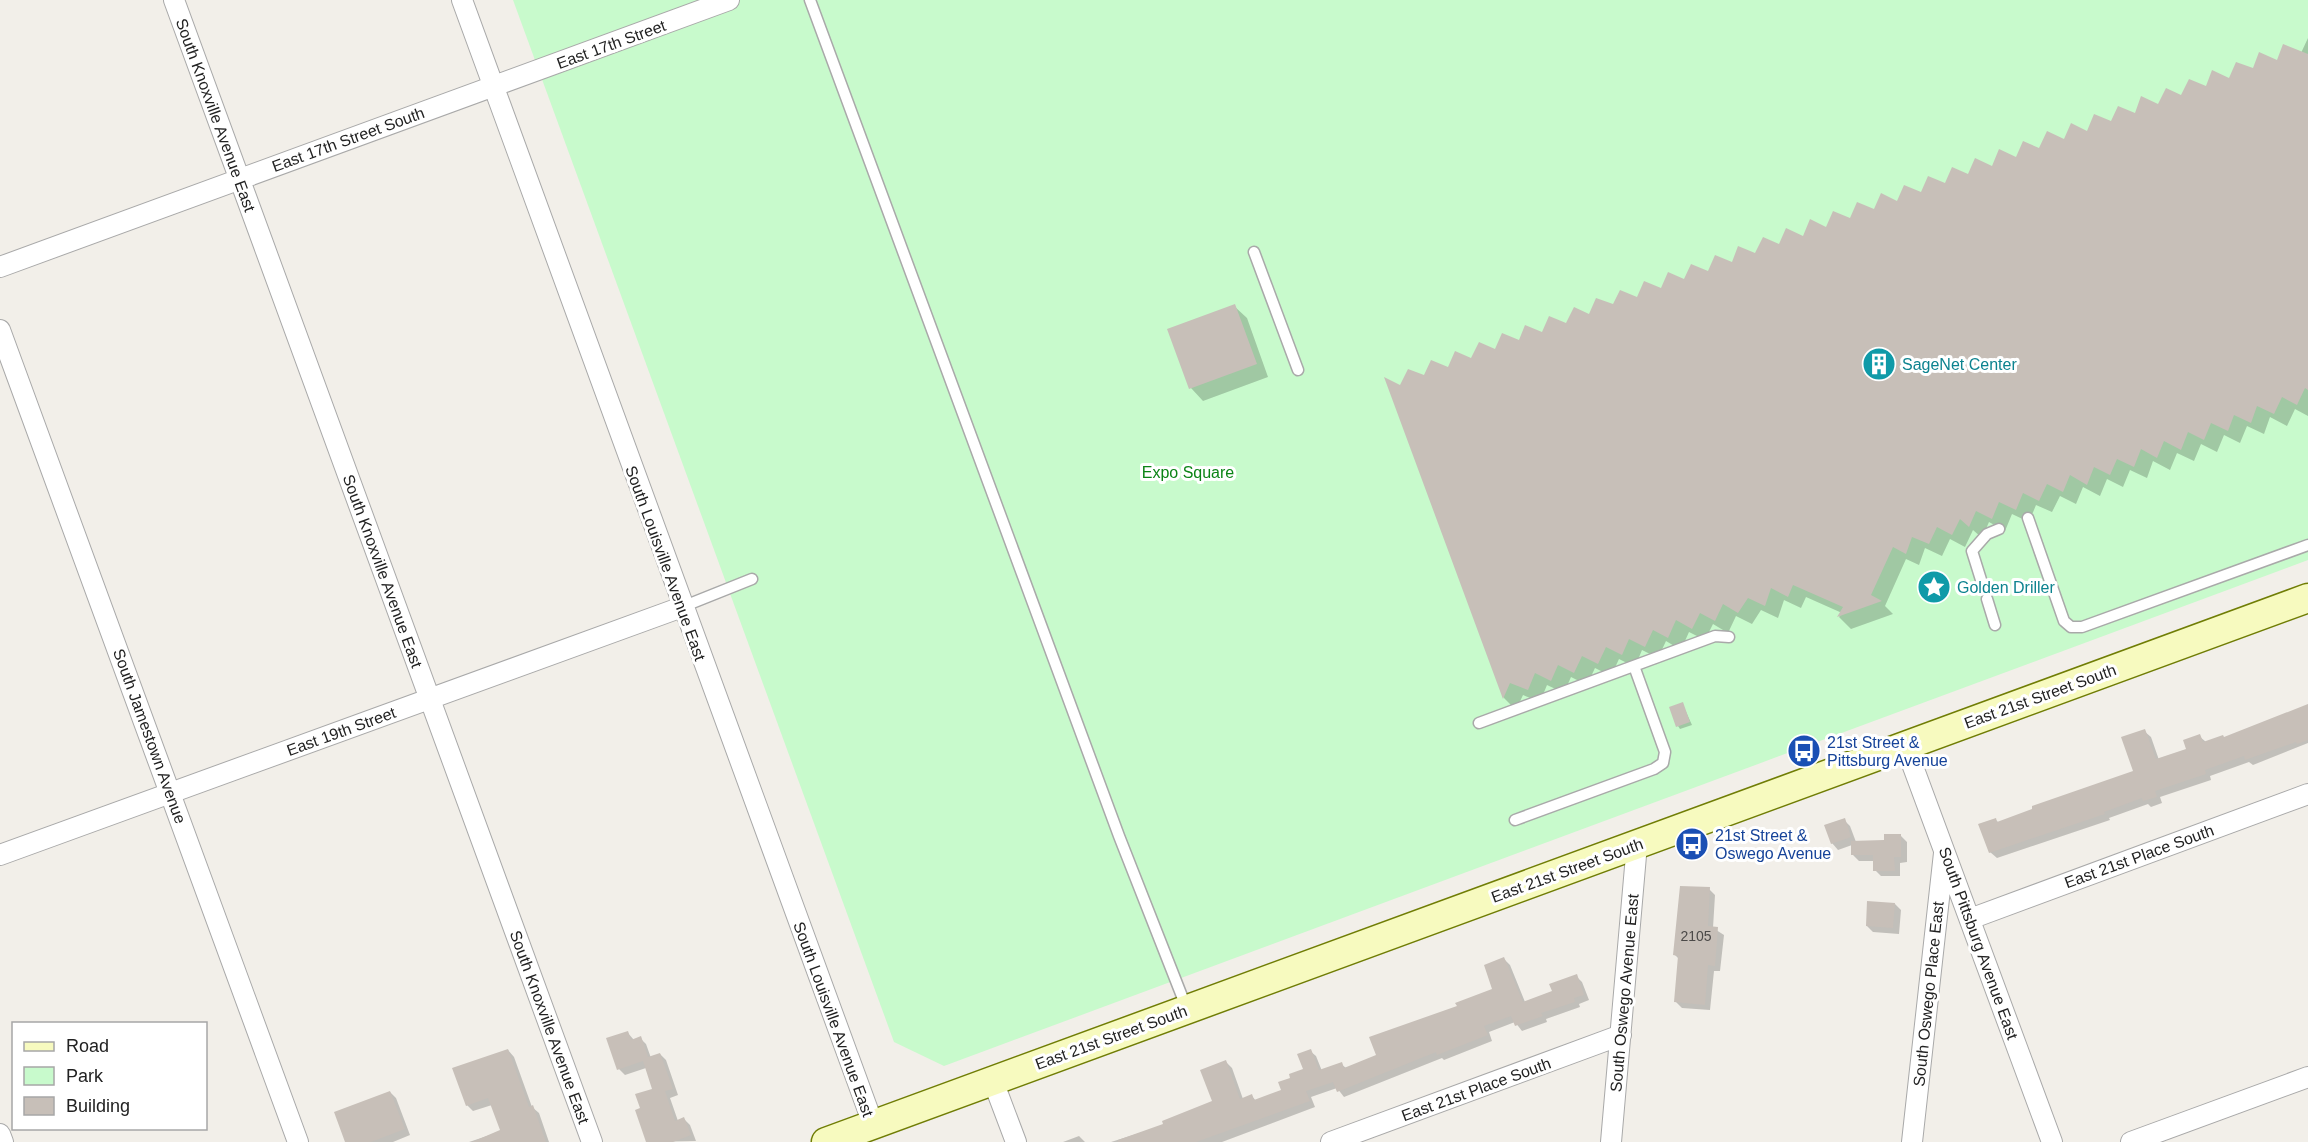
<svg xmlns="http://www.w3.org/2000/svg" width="2308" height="1142" font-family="Arial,sans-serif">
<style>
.park{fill:#c8facc}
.shadow{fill:#0003}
.building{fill:#c7bfb8}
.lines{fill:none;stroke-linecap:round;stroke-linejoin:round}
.service-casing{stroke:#a9a9a9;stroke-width:13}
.minor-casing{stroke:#a9a9a9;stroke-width:22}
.secondary-casing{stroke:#707d05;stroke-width:31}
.service{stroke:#fff;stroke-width:10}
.minor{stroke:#fff;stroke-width:20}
.secondary{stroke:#f7fabf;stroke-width:28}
.labels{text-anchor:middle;stroke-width:6;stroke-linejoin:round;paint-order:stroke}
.number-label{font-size:14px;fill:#4b4948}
.street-label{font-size:16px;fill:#222;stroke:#fff}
.culture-label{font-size:16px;fill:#0d838f;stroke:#fff;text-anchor:start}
.park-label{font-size:16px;fill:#0c8416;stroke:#fff}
.transit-label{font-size:16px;fill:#164399;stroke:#fff;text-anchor:start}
</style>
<rect width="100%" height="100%" fill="#f2efe9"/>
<path class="park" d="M 513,0 L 2308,0 L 2308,560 L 944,1066 L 894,1042 Z"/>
<path class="shadow" d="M 2308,38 L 2308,416 L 2295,409 L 2287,426 L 2270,417 L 2264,434 L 2247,426 L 2240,443 L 2224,435 L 2217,452 L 2201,444 L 2194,461 L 2177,453 L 2170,470 L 2153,461 L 2147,478 L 2130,470 L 2123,487 L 2107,479 L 2100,496 L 2083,487 L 2076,504 L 2060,496 L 2052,512 L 2036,505 L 2029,522 L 2012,514 L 2005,531 L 1989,522 L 1982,538 L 1973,530 L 1965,547 L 1950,539 L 1942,556 L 1925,548 L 1919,565 L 1906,559 L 1885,606 L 1893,614 L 1851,629 L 1839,617 L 1842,613 L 1806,597 L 1801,608 L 1784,600 L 1778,618 L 1761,610 L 1752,624 L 1736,616 L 1728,633 L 1713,624 L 1705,640 L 1689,632 L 1681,650 L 1666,641 L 1658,658 L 1642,650 L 1635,667 L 1619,659 L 1611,676 L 1595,668 L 1587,685 L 1571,677 L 1564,693 L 1547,685 L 1540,702 L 1523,695 L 1516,710 L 1504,698 L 1387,380 L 1401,387 L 1804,238 L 2301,53 Z
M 1234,306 L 1247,318 L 1268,377 L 1203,401 L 1191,388 Z
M 1682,703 L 1692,725 L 1680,729 L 1678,726 Z
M 2308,705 L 2308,743 L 2253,765 L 2249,762 L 2210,776 L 2211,780 L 2160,797 L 2162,803 L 2151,807 L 2148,804 L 2109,818 L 2110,820 L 1997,858 L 1990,852 L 1995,819 L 1999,823 L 2134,772 L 2144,731 L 2151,737 L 2159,760 L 2188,750 L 2199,736 L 2206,742 L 2224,738 Z
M 1844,820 L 1850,826 L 1856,842 L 1886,841 L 1901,836 L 1907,842 L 1907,862 L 1900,863 L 1900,876 L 1881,876 L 1875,870 L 1875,861 L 1859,861 L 1853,855 L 1852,845 L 1838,850 L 1832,843 Z
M 1709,889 L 1715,895 L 1713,928 L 1724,935 L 1720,971 L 1714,971 L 1710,1010 L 1682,1008 L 1676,1002 L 1679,959 L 1675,955 Z
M 1895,904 L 1901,910 L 1899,934 L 1873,932 L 1867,926 Z
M 1504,959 L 1510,965 L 1525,1002 L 1554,991 L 1576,976 L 1582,982 L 1589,1000 L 1579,1004 L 1580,1007 L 1546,1019 L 1547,1022 L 1522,1031 L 1515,1022 L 1489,1032 L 1492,1041 L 1444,1060 L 1442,1058 L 1344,1097 L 1337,1088 L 1311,1097 L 1315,1107 L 1222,1142 L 1111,1142 L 1165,1125 L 1214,1102 L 1226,1062 L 1232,1068 L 1243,1099 L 1252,1096 L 1256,1101 L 1282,1091 L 1292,1079 L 1305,1070 L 1310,1051 L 1316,1056 L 1322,1071 L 1341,1064 L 1346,1068 L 1378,1056 L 1459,1007 L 1494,990 Z
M 627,1032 L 634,1040 L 640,1038 L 646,1044 L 651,1058 L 660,1054 L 666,1060 L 678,1095 L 670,1098 L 678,1121 L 684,1119 L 690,1125 L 696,1141 L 648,1142 L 642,1109 L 654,1090 L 646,1068 L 625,1075 L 619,1069 Z
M 508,1050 L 514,1057 L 532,1107 L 539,1113 L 549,1142 L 469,1142 L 502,1131 L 492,1105 L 473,1111 L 467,1105 Z
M 390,1092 L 396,1098 L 410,1135 L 393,1142 L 346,1142 Z
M 1079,1136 L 1085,1142 L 1063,1142 Z"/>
<path class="building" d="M 2283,44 L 2308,54 L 2308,390 L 2305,388 L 2297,405 L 2282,397 L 2274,414 L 2257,406 L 2251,423 L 2234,415 L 2228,431 L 2211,423 L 2204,440 L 2188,432 L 2181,450 L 2164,441 L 2157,458 L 2141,449 L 2134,467 L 2117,459 L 2110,475 L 2094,467 L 2087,485 L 2070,475 L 2063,492 L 2047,484 L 2039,501 L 2023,493 L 2016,510 L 1999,502 L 1992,519 L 1976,511 L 1969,527 L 1960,519 L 1952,535 L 1937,527 L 1929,544 L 1912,537 L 1906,554 L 1893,547 L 1871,595 L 1882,601 L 1837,617 L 1843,607 L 1793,585 L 1788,597 L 1771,588 L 1765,606 L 1748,598 L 1738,613 L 1723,604 L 1715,621 L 1700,613 L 1692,629 L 1676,620 L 1668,638 L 1653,630 L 1645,647 L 1629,639 L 1622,655 L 1606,647 L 1598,664 L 1582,656 L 1574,673 L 1558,665 L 1551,681 L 1535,673 L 1528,690 L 1510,683 L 1503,699 L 1384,377 L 1400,385 L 1408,369 L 1424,375 L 1431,360 L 1448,367 L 1455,351 L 1471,358 L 1479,342 L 1495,349 L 1502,333 L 1519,340 L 1525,325 L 1542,332 L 1549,316 L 1566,323 L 1574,307 L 1589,314 L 1596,298 L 1613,304 L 1620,290 L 1637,297 L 1644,281 L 1661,288 L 1668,272 L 1684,279 L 1691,264 L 1708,271 L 1715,255 L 1732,262 L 1738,246 L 1755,253 L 1763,237 L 1779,244 L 1786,228 L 1803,236 L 1810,219 L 1826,227 L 1833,211 L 1850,218 L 1857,202 L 1874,209 L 1881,193 L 1897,201 L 1904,185 L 1921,192 L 1928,176 L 1945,183 L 1952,167 L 1968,174 L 1975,158 L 1992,166 L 1999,149 L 2016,157 L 2023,141 L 2039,148 L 2047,131 L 2064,139 L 2071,123 L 2087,131 L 2094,114 L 2111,121 L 2118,106 L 2135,113 L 2141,96 L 2158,104 L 2166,88 L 2181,95 L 2189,79 L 2206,86 L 2212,70 L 2229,78 L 2236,62 L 2253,68 L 2259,52 L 2277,60 Z
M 1235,304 L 1257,364 L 1189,389 L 1167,329 Z
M 1683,702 L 1690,722 L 1676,727 L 1669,707 Z
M 2308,704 L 2308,740 L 2297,744 L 2296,742 L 2245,760 L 2244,756 L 2205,770 L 2206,774 L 2155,791 L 2157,797 L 2143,801 L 2142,798 L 2104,812 L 2105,814 L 1989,853 L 1978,824 L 1996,818 L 1997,822 L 2032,809 L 2032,806 L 2133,771 L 2121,737 L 2145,729 L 2156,759 L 2186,749 L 2183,740 L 2200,734 L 2203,742 L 2223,735 L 2224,737 Z
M 1845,818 L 1851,837 L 1831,844 L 1824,825 Z
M 1884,834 L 1901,834 L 1901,857 L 1894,857 L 1895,871 L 1873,871 L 1873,855 L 1851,855 L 1851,841 L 1884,840 Z
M 1680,886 L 1710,887 L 1708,926 L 1718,927 L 1715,966 L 1708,965 L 1705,1005 L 1674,1002 L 1678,956 L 1673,955 Z
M 1867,901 L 1895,903 L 1893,928 L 1866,926 Z
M 1504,957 L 1523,1002 L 1552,991 L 1549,984 L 1577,974 L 1584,995 L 1574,998 L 1575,1002 L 1541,1013 L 1543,1016 L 1515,1026 L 1511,1016 L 1484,1026 L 1488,1035 L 1437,1055 L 1436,1052 L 1337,1092 L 1333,1082 L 1306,1091 L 1310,1101 L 1196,1142 L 1118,1142 L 1118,1140 L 1163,1124 L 1162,1121 L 1212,1101 L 1200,1070 L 1226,1060 L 1240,1099 L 1252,1094 L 1254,1100 L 1281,1090 L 1278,1082 L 1290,1078 L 1289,1074 L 1303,1069 L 1297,1054 L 1311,1049 L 1319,1070 L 1342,1062 L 1344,1068 L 1376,1055 L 1369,1037 L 1457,1006 L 1455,1003 L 1492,989 L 1484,965 Z
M 628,1031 L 631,1040 L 641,1036 L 648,1057 L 660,1053 L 673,1089 L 665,1091 L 675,1121 L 684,1117 L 691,1135 L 673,1142 L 646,1142 L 635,1110 L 640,1108 L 635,1094 L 652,1089 L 643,1061 L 617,1070 L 606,1038 Z
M 508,1049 L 529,1107 L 533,1105 L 546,1142 L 472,1142 L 500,1130 L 488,1098 L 466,1106 L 452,1068 Z
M 390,1091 L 405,1129 L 371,1142 L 345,1142 L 334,1112 Z"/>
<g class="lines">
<defs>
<path id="service" d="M 810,0 L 1119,836 L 1187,1009
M 1254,252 L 1298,370
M 2028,518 L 2064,621 L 2071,627 L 2082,627 L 2308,545
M 1982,583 L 1972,551 L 1987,534 L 1999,529
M 1987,599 L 1995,625
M 682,607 L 752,579
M 1479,723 L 1715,636 L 1729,637
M 1515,820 L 1654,769 L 1663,763 L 1665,752 L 1634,666"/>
<path id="minor" d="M 174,0 L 592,1142
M 462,0 L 873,1124
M 0,267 L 729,0
M 0,330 L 298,1142
M 1905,745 L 2052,1142
M 0,855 L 682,607
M 1970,919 L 2308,794
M 993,1081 L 1016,1142
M 0,1134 L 3,1142
M 1331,1142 L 1621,1035
M 1611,1142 L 1637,844
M 1912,1142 L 1944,853
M 2131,1142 L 2308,1077"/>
<path id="secondary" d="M 826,1142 L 2308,598"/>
</defs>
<use href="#service" class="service-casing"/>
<use href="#minor" class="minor-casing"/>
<use href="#secondary" class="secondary-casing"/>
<use href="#service" class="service"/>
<use href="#minor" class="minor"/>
<use href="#secondary" class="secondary"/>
</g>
<defs>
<symbol id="building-disc" viewBox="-11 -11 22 22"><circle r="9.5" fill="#0f9aa8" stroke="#fff"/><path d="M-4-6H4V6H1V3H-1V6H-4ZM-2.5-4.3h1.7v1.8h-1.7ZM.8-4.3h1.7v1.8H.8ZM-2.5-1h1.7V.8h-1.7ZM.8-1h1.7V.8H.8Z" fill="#fff"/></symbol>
<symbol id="sight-disc" viewBox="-11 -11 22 22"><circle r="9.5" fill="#0f9aa8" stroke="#fff"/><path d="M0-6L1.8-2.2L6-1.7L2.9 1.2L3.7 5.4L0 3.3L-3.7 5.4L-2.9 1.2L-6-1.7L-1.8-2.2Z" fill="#fff"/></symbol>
<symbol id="bus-disc" viewBox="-11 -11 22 22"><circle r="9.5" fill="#1a4fb4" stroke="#fff"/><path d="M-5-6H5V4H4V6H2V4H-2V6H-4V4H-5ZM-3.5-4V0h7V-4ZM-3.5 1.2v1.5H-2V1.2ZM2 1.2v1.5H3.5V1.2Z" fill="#fff"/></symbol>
</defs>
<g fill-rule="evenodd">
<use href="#building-disc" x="1860" y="345" width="38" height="38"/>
<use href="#sight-disc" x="1915" y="568" width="38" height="38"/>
<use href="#bus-disc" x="1785" y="732" width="38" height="38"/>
<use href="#bus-disc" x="1673" y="825" width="38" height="38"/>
</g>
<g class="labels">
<g class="number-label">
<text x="1696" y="941">2105</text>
</g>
<g class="street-label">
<text transform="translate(611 44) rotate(-20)" y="6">East 17th Street</text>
<text transform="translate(216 115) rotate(70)" y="6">South Knoxville Avenue East</text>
<text transform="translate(348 139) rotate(-20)" y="6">East 17th Street South</text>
<text transform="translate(666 563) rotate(70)" y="6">South Louisville Avenue East</text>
<text transform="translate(383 571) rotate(70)" y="6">South Knoxville Avenue East</text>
<text transform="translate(2040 696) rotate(-20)" y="6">East 21st Street South</text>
<text transform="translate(341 731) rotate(-20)" y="6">East 19th Street</text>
<text transform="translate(150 736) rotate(70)" y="6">South Jamestown Avenue</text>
<text transform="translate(2139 856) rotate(-20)" y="6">East 21st Place South</text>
<text transform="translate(1567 870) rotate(-20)" y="6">East 21st Street South</text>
<text transform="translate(1979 943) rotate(70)" y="6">South Pittsburg Avenue East</text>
<text transform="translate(1624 993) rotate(-85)" y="6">South Oswego Avenue East</text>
<text transform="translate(1928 994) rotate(-84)" y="6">South Oswego Place East</text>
<text transform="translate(834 1019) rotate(70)" y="6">South Louisville Avenue East</text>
<text transform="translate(550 1027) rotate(70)" y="6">South Knoxville Avenue East</text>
<text transform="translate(1111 1037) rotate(-20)" y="6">East 21st Street South</text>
<text transform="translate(1476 1089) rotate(-20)" y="6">East 21st Place South</text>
</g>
<g class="culture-label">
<text x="1902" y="370">SageNet Center</text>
<text x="1957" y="593">Golden Driller</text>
</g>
<g class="park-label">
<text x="1188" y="478">Expo Square</text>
</g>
<g class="transit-label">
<text x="1827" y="748">21st Street &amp;<tspan x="1827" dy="18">Pittsburg Avenue</tspan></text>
<text x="1715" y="841">21st Street &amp;<tspan x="1715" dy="18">Oswego Avenue</tspan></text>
</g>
</g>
<rect x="12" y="1022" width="195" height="108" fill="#ffffff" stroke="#a7a7a7" stroke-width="1.5"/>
<rect x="24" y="1042" width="30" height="9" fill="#f7fabf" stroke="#a7a7a7" stroke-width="1.5"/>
<text x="66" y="1052" font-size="18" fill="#222222">Road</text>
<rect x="24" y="1067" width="30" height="18" fill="#c8facc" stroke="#a7a7a7" stroke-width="1.5"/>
<text x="66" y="1082" font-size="18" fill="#222222">Park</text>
<rect x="24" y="1097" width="30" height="18" fill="#c7bfb8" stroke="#a7a7a7" stroke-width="1.5"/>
<text x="66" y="1112" font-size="18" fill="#222222">Building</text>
</svg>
